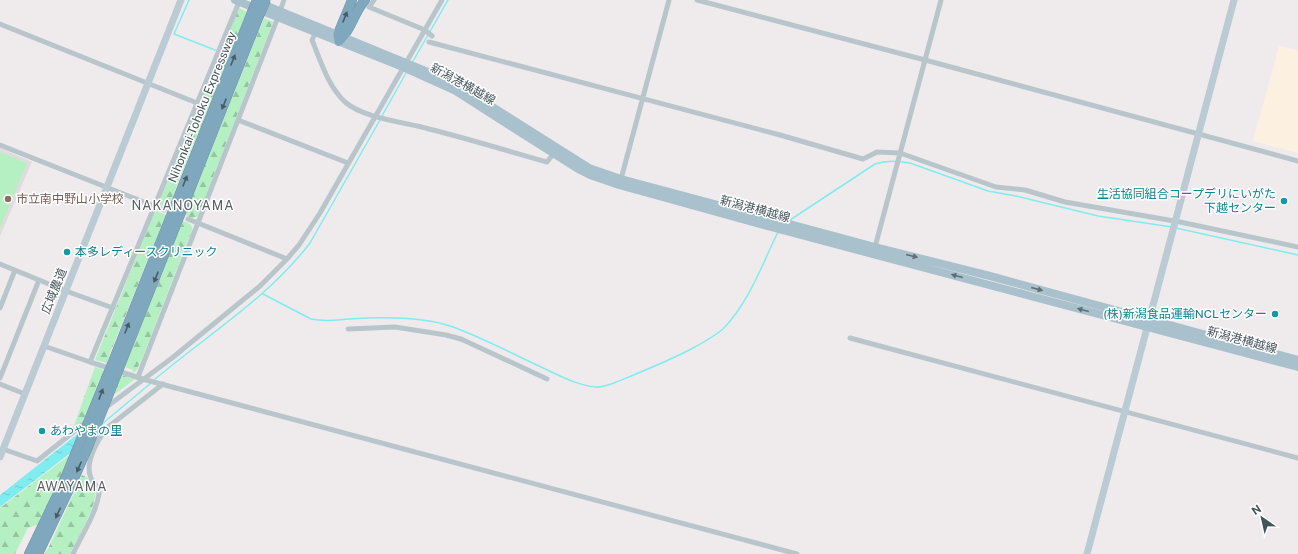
<svg xmlns="http://www.w3.org/2000/svg" width="1298" height="554" font-family="'Public Sans','Noto Sans JP',sans-serif">
<style>
.commercial{fill:#fcf0e1}
.education{fill:#e0dcde}
.grass{fill:#b5f0c2}
.forest{fill:url(#forest-firs)}
.water{fill:url(#water-ripples)}
.lines{fill:none;stroke-linecap:round;stroke-linejoin:round}
.stream{stroke:#7fecf0;stroke-width:1.5}
.highway-casing{stroke:#6b93aa;stroke-width:10}
.street{stroke:#b8c6cc;stroke-width:5}
.secondary{stroke:#bacbd4;stroke-width:7}
.primary{stroke:#a9c1cd;stroke-width:8}
.highway{stroke:#7fa8be;stroke-width:9}
.highway-bridge-casing{stroke:#6b93aa;stroke-width:10;stroke-linecap:butt}
.highway-bridge{stroke:#7fa8be;stroke-width:9}
.oneway{fill:#495c64}
.oneway2{fill:#5c6e77}
.education-dot{fill:#8d6e63;stroke:#fff;stroke-width:1.5}
.culture-dot{fill:#0f9aa8;stroke:#fff;stroke-width:1.5}
.labels{text-anchor:middle;stroke-width:3;stroke-linejoin:round;paint-order:stroke}
.street-label{font-size:12px;fill:#43535a;stroke:#fff}
.culture-label{font-size:12px;fill:#0d838f;stroke:#fff;text-anchor:end}
.education-label{font-size:12px;fill:#785e54;stroke:#fff;text-anchor:start}
.neighbourhood-label{font-size:13px;letter-spacing:1px;fill:#585d61;stroke:#fff}
</style>
<defs>
<pattern id="forest-firs" width="22" height="20" patternUnits="userSpaceOnUse"><rect width="22" height="20" fill="#b5f0c2"/><path d="M5 1l3.5 6h-7zM16 11l3.5 6h-7z" fill="#95c5a1"/></pattern>
<pattern id="water-ripples" width="26" height="14" patternUnits="userSpaceOnUse"><rect width="26" height="14" fill="#7fecf0"/><path d="M2 4q2-2 4 0t4 0M15 11q2-2 4 0t4 0" fill="none" stroke="#6fccd0"/></pattern>
</defs>
<rect width="100%" height="100%" fill="#efebec"/>
<path class="commercial" d="M 1279,46 L 1298,50 L 1298,153 L 1253,141 Z"/>
<path class="education" d="M 0,148 L 32,162 L 0,236 Z"/>
<path class="grass" d="M 0,152 L 27,163 L 0,228 Z"/>
<path class="forest" d="M 239,8 L 247,12 L 168,208 L 161,205 L 159,202 Z
M 264,18 L 273,22 L 198,216 L 196,217 L 192,218 L 185,215 Z
M 157,211 L 166,215 L 110,353 L 107,363 L 95,360 L 154,213 Z
M 183,221 C 188,223 193,224 192,230 L 142,359 L 136,371 L 132,373 L 133,370 L 125,367 Z
M 95,367 L 104,370 C 100,384 93,409 84,420 C 81,424 75,428 72,431 Z
M 121,375 L 135,379 L 114,395 Z
M 72,453 L 40,524 L 28,528 L 15,554 L 0,554 L 0,508 Z
M 82,475 L 88,478 L 96,491 C 94,512 79,535 70,554 L 44,554 L 48,549 Z"/>
<path class="water" d="M 80,432 L 73,451 L 0,507 L 0,495 Z"/>
<g class="lines">
<path class="stream" d="M 189,0 L 174,34 L 215,50
M 412,63 L 448,0
M 382,116 L 406,73
M 790,220 L 875,164 C 887,160 897,161 910,163 L 988,191 L 1016,196 L 1098,216 L 1172,227
M 1176,228 L 1298,255
M 263,294 L 311,319 C 326,322 335,320 350,319 C 381,317 424,317 453,327 C 483,338 511,353 539,366 C 556,374 578,386 596,387 C 603,387 608,385 614,383 C 641,372 669,361 695,347 C 704,342 715,336 723,329 C 748,304 762,265 777,234 L 779,231
M 154,380 C 207,335 267,299 310,243 L 380,120
M 102,424 L 151,383"/>
<defs>
<path id="highway" d="M 352,0 L 338,34 L 339,41 C 351,31 354,12 365,0
M 112,364 L 252,12
M 120,366 L 259,16
M 29,554 L 64,481
M 38,554 L 73,481"/>
</defs>
<use href="#highway" class="highway-casing"/>
<path class="street" d="M 374,0 L 369,7 L 425,30 L 432,36
M 697,0 L 925,60 L 1298,161
M 280,11 L 284,0
M 0,24 L 197,103
M 316,32 L 312,40 C 321,62 328,86 345,102 C 365,119 405,122 429,129 C 469,139 508,151 547,162 L 554,153
M 429,42 L 780,135 L 863,159 L 877,152 L 900,153 L 996,187 L 1025,190 L 1065,202 L 1180,222 L 1298,247
M 238,120 L 348,163
M 0,145 L 164,210
M 621,179 L 669,0
M 188,219 L 287,259
M 875,247 L 941,0
M 0,264 L 66,291 L 113,308
M 0,308 L 15,270
M 348,329 L 395,327 L 446,335 L 461,339 L 547,379
M 850,338 L 1298,458
M 44,346 L 90,362 L 146,380 L 797,554
M 90,362 L 239,2
M 138,377 L 278,17
M 0,378 L 39,280
M 0,384 L 25,394
M 105,408 L 172,358 L 260,286 L 287,259 L 299,245 L 320,213 L 442,0
M 3,449 L 37,461 L 86,422
M 73,554 C 81,536 96,514 99,494 C 100,487 94,484 91,478 C 84,463 98,439 108,427 L 163,384"/>
<path class="secondary" d="M 0,457 L 181,0
M 1087,554 L 1234,0"/>
<path class="primary" d="M 235,0 L 403,67 L 454,90 L 578,169 L 590,175 L 619,185 L 771,227 L 1298,367
M 260,3 L 440,77 L 472,94 L 589,168 L 621,179 L 875,247 L 990,276 L 1298,360"/>
<use href="#highway" class="highway"/>
<defs>
<path id="highway-bridge" d="M 252,12 L 257,0
M 259,16 L 266,0
M 64,481 L 112,364
M 73,481 L 88,447 L 120,366"/>
</defs>
<use href="#highway-bridge" class="highway-bridge-casing"/>
<use href="#highway-bridge" class="highway-bridge"/>
</g>
<defs><path id="oneway-solid" d="M-6-.8H1V-3.2L6.5 0L1 3.2V.8H-6Z"/></defs>
<g class="oneway">
<use href="#oneway-solid" transform="translate(345 17) rotate(-68)"/>
<use href="#oneway-solid" transform="translate(233 60) rotate(-68)"/>
<use href="#oneway-solid" transform="translate(224 104) rotate(112)"/>
<use href="#oneway-solid" transform="translate(185 181) rotate(-68)"/>
<use href="#oneway-solid" transform="translate(156 277) rotate(112)"/>
<use href="#oneway-solid" transform="translate(127 328) rotate(-68)"/>
<use href="#oneway-solid" transform="translate(101 394) rotate(-69)"/>
<use href="#oneway-solid" transform="translate(79 467) rotate(114)"/>
<use href="#oneway-solid" transform="translate(58 513) rotate(115)"/>
</g>
<g class="oneway2">
<use href="#oneway-solid" transform="translate(912 256) rotate(14)"/>
<use href="#oneway-solid" transform="translate(957 276) rotate(-165)"/>
<use href="#oneway-solid" transform="translate(1037 289) rotate(15)"/>
<use href="#oneway-solid" transform="translate(1083 310) rotate(-165)"/>
</g>
<circle class="education-dot" cx="8" cy="199" r="4"/>
<g class="culture-dot">
<circle cx="1284" cy="201" r="4"/>
<circle cx="67" cy="252" r="4"/>
<circle cx="1275" cy="314" r="4"/>
<circle cx="42" cy="431" r="4"/>
</g>
<g class="labels">
<g class="street-label">
<text transform="translate(463 84) rotate(29)" y="4">新潟港横越線</text>
<text transform="translate(202 107) rotate(-68)" y="4">Nihonkai-Tohoku Expressway</text>
<text transform="translate(755 209) rotate(15)" y="4">新潟港横越線</text>
<text transform="translate(54 291) rotate(-68)" y="4">広域農道</text>
<text transform="translate(1242 340) rotate(15)" y="4">新潟港横越線</text>
</g>
<g class="culture-label">
<text x="1276" y="198">生活協同組合コープデリにいがた<tspan x="1276" dy="14">下越センター</tspan></text>
<text x="75" y="256" text-anchor="start">本多レディースクリニック</text>
<text x="1267" y="318">(株)新潟食品運輸NCLセンター</text>
<text x="50" y="435" text-anchor="start">あわやまの里</text>
</g>
<g class="education-label">
<text x="16" y="203">市立南中野山小学校</text>
</g>
<g class="neighbourhood-label">
<text x="183" y="210">NAKANOYAMA</text>
<text x="72" y="491">AWAYAMA</text>
</g>
</g>
<g transform="translate(1262 518) rotate(326)" stroke="#ffffff" stroke-width="3" paint-order="stroke">
<path d="M0-3L7 15L0 10L-7 15Z" fill="#43535a"/>
<text y="-6" font-size="11" font-weight="bold" text-anchor="middle" fill="#43535a">N</text>
</g>
</svg>
